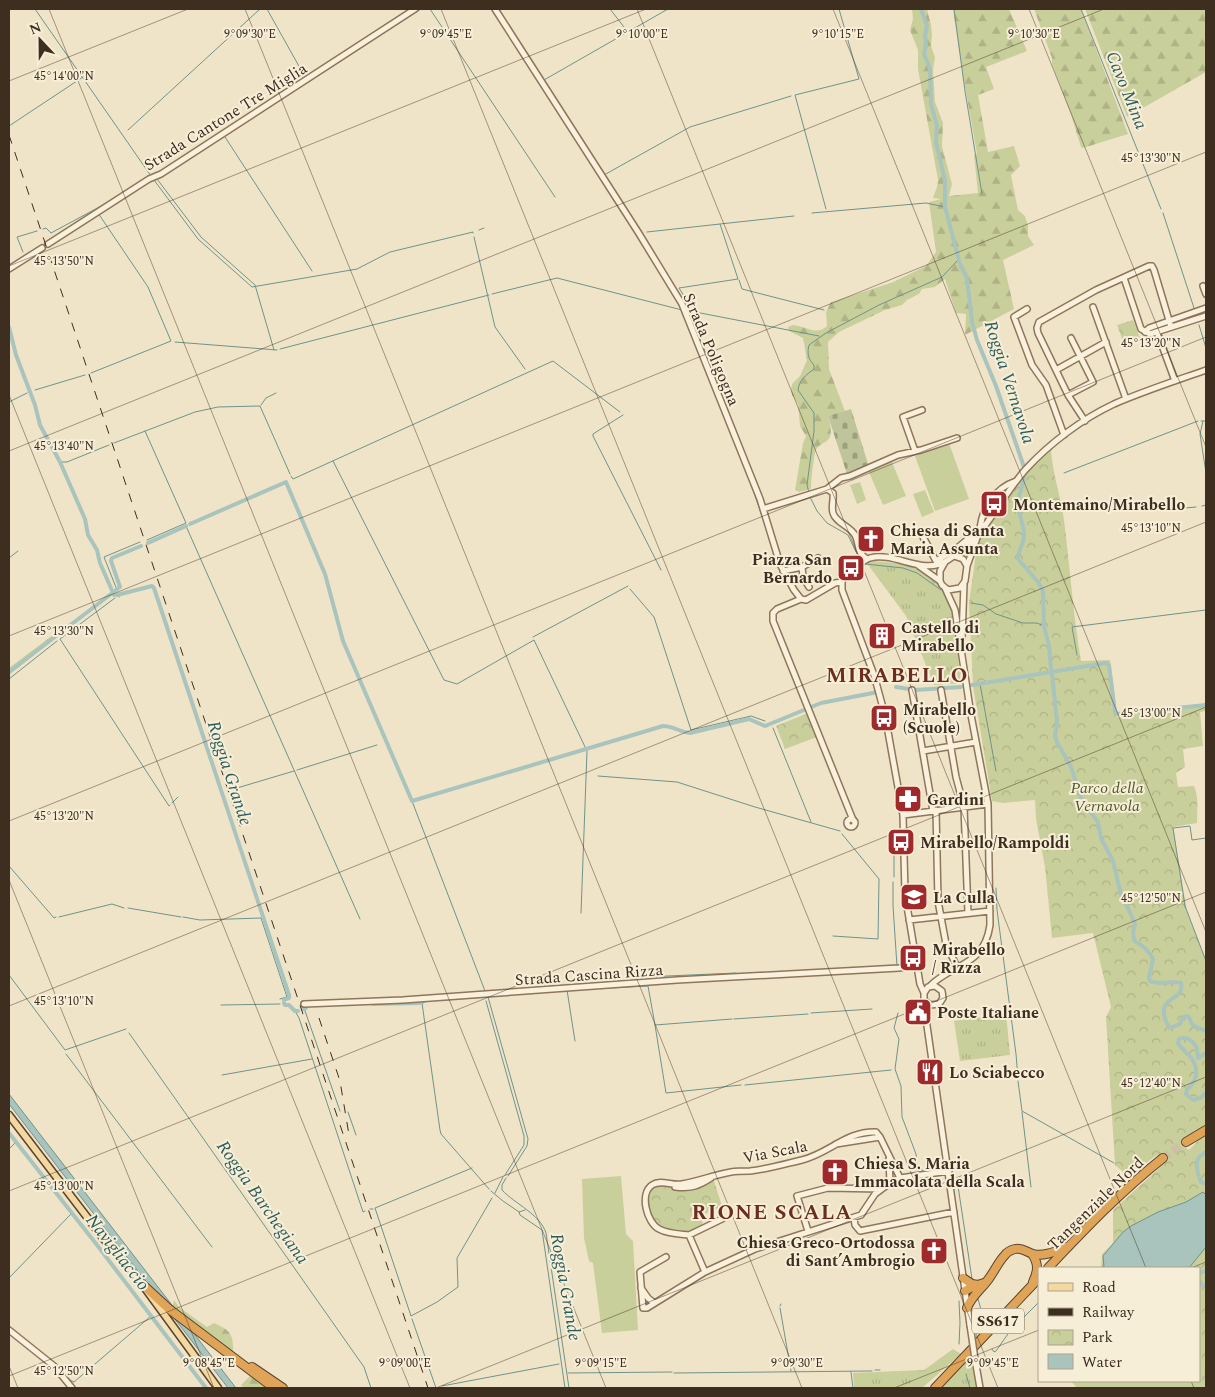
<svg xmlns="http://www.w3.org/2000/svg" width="1215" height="1397" font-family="Spectral,serif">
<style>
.grass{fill:url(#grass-tufts)}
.forest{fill:url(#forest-firs)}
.cemetery{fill:url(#cemetery-stones)}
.park{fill:url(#park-crowns)}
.garden{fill:#c9cf9b}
.water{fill:#a9c4bc;stroke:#6f938a}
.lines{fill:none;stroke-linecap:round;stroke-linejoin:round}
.stream{stroke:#6f938a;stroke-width:1}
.canal{stroke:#a9c4bc;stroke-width:4}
.highway-tunnel{stroke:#ccc0a6;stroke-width:8;stroke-dasharray:8 4;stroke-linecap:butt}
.minor-casing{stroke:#8d765c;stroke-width:8}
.major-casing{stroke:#5b4430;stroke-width:9}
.highway-casing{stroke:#5b4430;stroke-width:10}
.minor{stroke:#faf1dc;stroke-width:5}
.major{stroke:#f3d9a0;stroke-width:6}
.highway{stroke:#e0a458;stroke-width:8}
.rail{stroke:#3d2e20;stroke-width:1;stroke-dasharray:9 9;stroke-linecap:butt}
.minor-bridge-casing{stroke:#8d765c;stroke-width:8;stroke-linecap:butt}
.minor-bridge{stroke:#faf1dc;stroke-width:5}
.ticks{fill:none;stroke:#3d2e20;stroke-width:1;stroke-opacity:0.45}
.labels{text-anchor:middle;stroke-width:4;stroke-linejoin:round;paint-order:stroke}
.shield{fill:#f7eed8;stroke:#756857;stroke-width:1}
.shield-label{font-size:15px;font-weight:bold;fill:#3d2e20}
.street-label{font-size:16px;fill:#3d2e20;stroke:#f7eed8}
.poi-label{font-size:16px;font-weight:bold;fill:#3d2e20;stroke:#f7eed8;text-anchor:start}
.park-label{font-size:16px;font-style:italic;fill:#4d5a26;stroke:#f7eed8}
.water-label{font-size:18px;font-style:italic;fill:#2f5d5a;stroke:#f7eed8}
.district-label{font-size:21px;font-weight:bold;letter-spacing:1px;fill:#6b2e1e;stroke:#f7eed8}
.ticks-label{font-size:12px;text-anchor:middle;fill:#3d2e20;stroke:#f7eed8;stroke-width:4;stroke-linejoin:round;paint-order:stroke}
</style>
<defs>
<pattern id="grass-tufts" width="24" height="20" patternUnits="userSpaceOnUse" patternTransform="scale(1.25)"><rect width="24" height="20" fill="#c9cf9b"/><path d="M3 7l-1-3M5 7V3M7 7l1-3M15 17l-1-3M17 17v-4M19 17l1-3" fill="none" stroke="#aeb285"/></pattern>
<pattern id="forest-firs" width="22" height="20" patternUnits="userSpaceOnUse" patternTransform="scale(1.25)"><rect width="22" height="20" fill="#c9cf9b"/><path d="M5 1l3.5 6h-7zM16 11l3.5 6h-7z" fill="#aeb285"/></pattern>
<pattern id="cemetery-stones" width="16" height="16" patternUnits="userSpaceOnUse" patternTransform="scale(1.25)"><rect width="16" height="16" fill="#bfc49a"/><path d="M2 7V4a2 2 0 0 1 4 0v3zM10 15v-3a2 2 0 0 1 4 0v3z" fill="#9ca07d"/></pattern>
<pattern id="park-crowns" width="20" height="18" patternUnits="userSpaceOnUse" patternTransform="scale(1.25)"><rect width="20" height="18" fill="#c9cf9b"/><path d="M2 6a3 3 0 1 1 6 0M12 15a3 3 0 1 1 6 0" fill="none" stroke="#aeb285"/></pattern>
</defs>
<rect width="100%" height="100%" fill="#f0e4c8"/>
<path class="grass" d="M 874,561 L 905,564 L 922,570 L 943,589 L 952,606 L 961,683 L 934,685 L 906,616 L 866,562 Z
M 1006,1013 L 1010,1055 L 960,1061 L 954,1021 Z
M 953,1349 L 961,1354 L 922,1388 L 854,1388 L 853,1373 L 924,1370 Z
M 971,1355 L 976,1388 L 941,1388 Z"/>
<path class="forest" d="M 912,9 L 927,9 L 931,25 L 932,35 L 931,46 L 935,57 L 933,70 L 935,102 L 943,123 L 942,146 L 952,184 L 949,196 L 978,193 L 974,155 L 977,154 L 961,64 L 953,9 L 1009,9 L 1027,51 L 986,67 L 994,89 L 978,95 L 988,152 L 1014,146 L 1020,166 L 1011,175 L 1018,210 L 1025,216 L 1028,226 L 1028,236 L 1034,245 L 1003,260 L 1014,309 L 965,335 L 966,314 L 956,313 L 945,279 L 935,287 L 922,289 L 919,294 L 907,300 L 902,305 L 885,310 L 839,332 L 828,342 L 829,369 L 845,411 L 828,416 C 838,449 819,437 815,453 C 813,465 811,476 811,489 L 799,492 L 795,490 L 803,443 L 806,436 L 800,426 L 798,404 L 792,395 L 791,389 L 792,384 L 800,376 L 807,360 L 803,338 L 789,331 L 788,327 L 793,325 C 805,326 817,336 827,326 L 826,312 L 831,302 L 891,283 L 926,266 L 936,252 L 929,202 L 941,199 L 933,198 L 937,187 L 938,180 L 918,69 L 918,50 L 910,30 L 913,19 Z
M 1034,9 L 1081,9 L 1128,134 L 1083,148 L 1081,147 L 1071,115 L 1052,64 L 1052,58 Z
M 1085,9 L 1206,9 L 1206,72 L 1127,117 Z
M 66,625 L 65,630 L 9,675 L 9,668 Z
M 174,1300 L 179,1307 L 207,1327 L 214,1323 C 230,1330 234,1334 233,1353 L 172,1308 Z
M 250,1376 L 267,1388 L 244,1388 L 241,1385 Z"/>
<path class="cemetery" d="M 851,409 L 869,467 L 847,474 L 828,416 Z"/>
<path class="park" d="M 1133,320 L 1140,338 L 1124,344 L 1117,325 Z
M 1051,448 C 1052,473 1061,496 1064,520 C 1070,567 1073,614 1081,661 L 1110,660 L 1117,717 L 1206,705 L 1206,711 L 1200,712 L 1203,746 L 1183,749 L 1185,767 L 1176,773 L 1178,787 L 1194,786 C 1199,797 1197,811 1197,823 L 1173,827 L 1187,912 L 1206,960 L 1206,1125 L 1181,1139 L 1188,1150 C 1196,1145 1198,1138 1206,1133 L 1206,1388 L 1077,1388 L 1071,1381 L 1199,1381 L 1199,1268 L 1101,1268 L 1102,1254 L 1113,1243 L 1113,1210 L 1164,1164 L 1157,1155 L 1128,1176 L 1115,1165 L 1106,1017 L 1111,1007 L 1093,933 L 1052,938 L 1045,867 L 1036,819 L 1035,800 L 1003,803 L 992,801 L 973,686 L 969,603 L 978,539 L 1018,481 L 1033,464 Z
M 808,713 L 817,737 L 785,749 L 776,726 Z
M 711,1181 L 714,1181 L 722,1206 L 701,1216 L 703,1226 L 689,1233 L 659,1227 L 653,1221 L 648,1208 L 648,1200 L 653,1187 C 665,1182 673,1190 685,1190 C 694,1191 703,1185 711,1181 Z"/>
<path class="garden" d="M 949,443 L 969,499 L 935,511 L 915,456 Z
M 892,462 L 906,496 L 883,505 L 869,472 Z
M 860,482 L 866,500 L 857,504 L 850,485 Z
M 925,490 L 934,512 L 922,517 L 913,494 Z
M 621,1176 L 626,1234 L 633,1241 L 638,1330 L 602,1333 L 593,1263 L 589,1261 L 584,1238 L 582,1179 Z"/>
<path class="water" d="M 9,1094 L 236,1388 L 228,1388 L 9,1104 Z
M 1203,1192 L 1206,1195 L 1206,1247 L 1189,1268 L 1105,1268 L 1104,1267 L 1103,1256 L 1123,1232 L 1131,1226 L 1158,1212 L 1186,1202 Z"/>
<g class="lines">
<path class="stream" d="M 35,9 L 151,176 L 103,205 L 51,233 L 46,228 L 43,229
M 267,9 L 305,77 L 409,9
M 430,9 L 555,197
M 610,9 L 624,27
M 954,9 L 965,91 L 982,194
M 1081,9 L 1161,209
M 544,80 L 668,9
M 9,126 L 83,77
M 128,130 L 260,9
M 225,137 L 312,271
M 168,173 L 421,9
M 604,175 L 690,127 L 791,96
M 157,179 L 201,237 L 255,285 L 274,350
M 154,180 L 198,239 L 252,287 L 357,269 L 390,252 L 473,232 L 473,233
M 826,209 L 795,95 L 859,79 L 839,9
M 812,213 L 926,203 L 945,207
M 1163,213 L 1194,308
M 720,224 L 794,216
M 479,230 L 484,228
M 647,232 L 720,224 L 738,279 L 679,288 L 690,306 L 691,316 L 736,431
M 474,237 L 495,327 L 525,369
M 23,252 L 17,237 L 37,231
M 739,280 L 742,289 L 824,310
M 492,294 L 557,278 L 682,310
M 690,311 L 819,336
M 1199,325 L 1206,348
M 175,342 L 277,350
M 280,349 L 489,295
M 91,373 L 171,341 L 148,287 L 98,213
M 35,390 L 85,375
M 9,402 L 27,393
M 261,405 L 266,398 L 276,393
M 623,415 L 593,434 L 593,436 L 661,570
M 1201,421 L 1206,421
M 1203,421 L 1200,434 L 1206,473
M 145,431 L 186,523 L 147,540
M 114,443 L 195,412 L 218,407 L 260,406 L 290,474
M 333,461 L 444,680 L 457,684 L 534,640 L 587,751 L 581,913
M 60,462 L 67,462 L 109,445
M 1064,473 L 1198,421
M 291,476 L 293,479 L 553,361 L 620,412
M 750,481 L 762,516
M 809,493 L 807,485 L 814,431 L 814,413 L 798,390 C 799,380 806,375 814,369 L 814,365 C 808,359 807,353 809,345 L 826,333 L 879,305 L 942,277 L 959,259
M 810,497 L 817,511 L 827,523 L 848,535 L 856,552
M 1202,506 L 1206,505
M 1185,508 L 1196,507
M 186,526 L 360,919
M 9,558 L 18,551
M 865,564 L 903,568 L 917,573 L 941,590
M 630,589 L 654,617 L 691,730 L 751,716 L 765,721
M 117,590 L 104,557 L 140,542
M 118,593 L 119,597
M 115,598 L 60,639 L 169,806 L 170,805
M 971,603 L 983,605 L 996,614 L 1023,623 L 1037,623 L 1044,626
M 533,637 L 628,586
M 1077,655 L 1072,627 L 1206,610
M 9,679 L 57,641
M 980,684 L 996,771
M 773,728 L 811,822
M 297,770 L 377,745
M 598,776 L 677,782 L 755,807 L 840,831
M 237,788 L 294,771
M 412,801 L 485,991
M 172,803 L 178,797
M 892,832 L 894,834 L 894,877
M 1206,838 L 1192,840 L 1190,826 L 1173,828 L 1185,906 L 1206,961
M 9,866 L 54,918 L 56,917
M 893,882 L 893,906 L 897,966
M 996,888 L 997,910 L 1016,1054 L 1018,1078
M 128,908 L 181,917
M 59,917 L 112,904 L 124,908
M 183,917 L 200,920 L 261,918 L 287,997 L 280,999
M 833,936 L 878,939 L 879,879 L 842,834
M 9,975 L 65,1050 L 126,1029
M 639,981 L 644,977 L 736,973
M 588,989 L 648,986 L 655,1025 L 732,1019
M 567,990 L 575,1041
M 551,992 L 562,991
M 486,1001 L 524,1136 L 524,1145 L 505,1175
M 221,1005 L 280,1004
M 304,1008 L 340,1111
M 295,1011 L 299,1018 L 363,1212 L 365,1211
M 811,1013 L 872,1009
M 898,1013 L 894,1028 L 899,1039 L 895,1069 L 901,1086 L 902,1117 L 916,1154 L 917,1164 L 923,1171
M 734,1019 L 808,1014
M 655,1025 L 666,1093 L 741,1085
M 129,1033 L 364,1367 L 371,1388
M 66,1054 L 212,1247
M 222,1075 L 312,1059
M 1018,1081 L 1022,1111 L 1114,1163
M 745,1085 L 891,1070
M 348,1112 L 356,1135
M 1022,1112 L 1031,1187
M 9,1149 L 16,1142
M 472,1168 L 375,1208 L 411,1316 L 437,1302 L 458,1287 L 457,1258 L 492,1198
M 506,1178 L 502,1185 L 502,1190 C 515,1204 540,1214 546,1233 L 569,1388
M 958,1186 L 972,1279
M 489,1189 L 441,1134 L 440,1130 L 422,1003 L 427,1001 L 488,997 L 528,1139 L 527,1146 L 508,1176
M 491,1191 L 503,1201 L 519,1212 L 525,1210
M 495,1193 L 503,1177
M 370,1209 L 373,1209
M 519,1212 L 520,1215 L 542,1230 L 565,1388
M 9,1278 L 72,1213
M 978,1299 L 984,1320
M 780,1306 L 781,1304
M 780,1308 L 791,1371
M 412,1319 L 436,1388
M 9,1333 L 14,1337
M 25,1340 L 53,1361 L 70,1380 L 74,1382 L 151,1316
M 959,1344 L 960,1323 L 959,1301
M 992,1349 L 994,1352 L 996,1351 L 1010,1331 L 1039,1302
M 875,1370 L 880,1370
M 851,1372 L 853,1388
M 568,1373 L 672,1372
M 674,1373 L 872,1371
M 966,1374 L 970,1388
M 442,1386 L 559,1364"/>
<path class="canal" d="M 921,9 L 927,26 L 925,35 L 926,45 L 924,54 L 930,69 L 931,104 L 937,126 L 936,142 L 945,181 L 945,207 L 960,264 L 967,278 L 972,322 L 977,340 L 996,386 L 1024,467 C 1026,482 1020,488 1018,501 C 1017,512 1023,522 1024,532 C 1025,543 1018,549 1018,559 L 1038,582 L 1043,591 L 1044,626 L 1049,646 L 1051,669
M 9,327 L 16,355 L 35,405 L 40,425 L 60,462 L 85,519 L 88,535 L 97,550 L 100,563 L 114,595
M 190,524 L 286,482 L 325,574 L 343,641 L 412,801 L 663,726 C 673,726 680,732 690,733 L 749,719 L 765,726 L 821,703 L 878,692
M 148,543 L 186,526
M 116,590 L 120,587 L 111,561 L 112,558 L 141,546
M 117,595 L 148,587 L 152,586 L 154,588 L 289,995 L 289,998 L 284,1000
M 9,672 L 111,594
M 1052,674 L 1057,721 L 1055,736 L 1057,742 L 1071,767 L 1082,801 L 1098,822 L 1101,838 L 1113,861 L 1122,899 L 1128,908 L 1135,924 L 1133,931 L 1134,940 C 1142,947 1147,947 1153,959 L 1149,978 L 1150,981 C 1160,986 1171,980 1181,983 C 1183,995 1176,995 1168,1002 C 1160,1008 1165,1022 1170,1028 L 1180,1024 L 1182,1019 L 1186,1016 L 1189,1017 C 1192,1028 1197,1027 1206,1031
M 972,685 L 1106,663 L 1109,665 L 1115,712 L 1118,714 L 1206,705
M 896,687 L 909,689
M 915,690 L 961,687
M 284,1003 L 285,1005 L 289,1005 L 295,1011 L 298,1011
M 373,1004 L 422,1003
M 303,1009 L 306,1008
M 1206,1053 L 1198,1058 C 1197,1054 1198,1049 1196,1046 C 1191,1039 1186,1036 1179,1039 L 1178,1043 C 1182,1050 1188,1053 1192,1059 C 1199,1069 1197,1082 1187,1089 L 1186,1094 L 1193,1100 L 1200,1098 L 1206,1093
M 9,1133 L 97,1245 L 206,1388
M 1206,1153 C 1192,1157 1197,1172 1201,1182 L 1206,1184
M 1199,1273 L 1206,1271
M 1199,1280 L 1202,1285 L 1206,1286"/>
<path class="highway-tunnel" d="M 1163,1158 L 1186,1142"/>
<defs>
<path id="minor" d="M 495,9 L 638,232 L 682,304 L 760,499 L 780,564 L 794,590 L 801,599 L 806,600 L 835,583 L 842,582
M 48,244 L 149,179 L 161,174 L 415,9
M 9,269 L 42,248
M 1124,278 L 1141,329 L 1150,334 L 1206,316
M 1203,286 L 1206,294
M 1093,307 L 1126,399
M 1027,309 L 1014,317 L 1032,365 L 1046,385 L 1064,435
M 1145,332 L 1149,328 L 1206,308
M 1157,332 L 1175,381
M 1056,370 L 1106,342
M 1068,395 L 1093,382 L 1071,338
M 1085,421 L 1068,395 L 1038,333 L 1037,328 L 1039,322 L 1096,290 L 1149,266 L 1152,266 L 1154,270 L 1171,327
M 915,451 L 903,417 L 922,410
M 827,489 L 841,478 L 850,476 L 898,455 L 921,450 L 957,438
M 763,509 L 827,489 L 833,493 C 834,500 831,506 833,513 C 836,523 850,526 855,535 C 860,545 856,552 867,559
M 980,531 C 981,509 995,488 1016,481
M 922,535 L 936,561 L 956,549 L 974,534
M 954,556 L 963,559 L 967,566
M 919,566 L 940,581 L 942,585 L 948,590 L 960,588 L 965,581 L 967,566 L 977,538
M 802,567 L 803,577 L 809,587
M 783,571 L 802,567 L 818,558
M 940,581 L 940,571 L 945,562
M 842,582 C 844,576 850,573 855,568 C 859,565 864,560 870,558 C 896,551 923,577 948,560 C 959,553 970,544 979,533 C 996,513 1008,489 1026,469 C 1050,443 1082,419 1114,404 C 1144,391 1175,381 1206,370
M 842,582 L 842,590 L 874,675 L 885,715 L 903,815 L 905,894 L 920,984 L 924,993
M 801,599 L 777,609 L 773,613 L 773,621 L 853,820
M 962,638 L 964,584
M 912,690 L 933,811
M 941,690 L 956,777 L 964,807 L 968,913
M 923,751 L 976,742
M 936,810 L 938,901 L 946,944 L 958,969
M 903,815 L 988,804
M847 823a4 4 0 1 1 8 0a4 4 0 1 1-8 0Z
M 909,920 L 990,911
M 930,986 C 953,963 984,967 990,925 L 988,804 L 971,715 L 955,610 L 945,588
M 924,1000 L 930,1005 L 939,1004 L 943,998 L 942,991 L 935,986 L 928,987 L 924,993 L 924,1005 L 970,1325
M 304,1004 L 403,1000 L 677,980 L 899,968 L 916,965
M 836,1144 L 880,1137
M 889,1159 L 890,1183
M 858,1186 L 884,1182 L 890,1183
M 675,1187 C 690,1189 699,1186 711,1178
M 854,1218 L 855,1225 L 860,1231 L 954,1212
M 808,1231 L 797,1196 L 828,1188 L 881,1189
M 689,1235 C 680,1234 668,1234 659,1229 C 647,1223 639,1194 652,1185 C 661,1179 672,1186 682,1184 C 699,1181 714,1175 731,1172 C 737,1171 743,1171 750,1171 C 768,1169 785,1164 802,1160 C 830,1153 846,1131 876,1132 L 880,1137 L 900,1178
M 689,1235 L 705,1272
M 689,1235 L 722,1219
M 666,1257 L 640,1272 L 643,1308 L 647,1308 L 705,1272 L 755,1249 L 861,1215 L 875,1194 L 890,1183 L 900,1178 L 949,1171
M 641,1288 L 648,1298 L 654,1303
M 9,1330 L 54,1366 L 72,1388
M 975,1359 L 980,1388"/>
<path id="major" d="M 9,1115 L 103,1238 L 142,1284 L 218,1388"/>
<path id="highway" d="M 1186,1142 L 1206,1130
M 1032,1254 C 1039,1264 1038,1271 1033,1282
M 1048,1268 C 1085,1229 1121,1191 1163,1158
M 963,1278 L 972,1284 L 978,1285
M 142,1284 L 169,1309 L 274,1388
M 965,1291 L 972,1287 L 984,1283
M 967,1308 C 972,1295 983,1288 990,1277 C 995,1270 999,1261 1005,1255 C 1007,1252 1011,1250 1015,1249 C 1022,1247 1026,1252 1033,1254 C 1044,1257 1056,1251 1066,1247
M 252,1367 L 283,1388
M 935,1388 L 1039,1278"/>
</defs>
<use href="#minor" class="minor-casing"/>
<use href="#major" class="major-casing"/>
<use href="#highway" class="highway-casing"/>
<use href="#minor" class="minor"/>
<use href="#major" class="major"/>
<use href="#highway" class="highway"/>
<path class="rail" d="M 9,135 L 428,1388
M 319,1018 L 340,1081 L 349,1135"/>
<defs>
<path id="minor-bridge" d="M 970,1325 L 975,1359"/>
</defs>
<use href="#minor-bridge" class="minor-bridge-casing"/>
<use href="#minor-bridge" class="minor-bridge"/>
</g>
<path class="ticks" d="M 49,9 L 606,1388M 245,9 L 802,1388M 441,9 L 998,1388M 637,9 L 1146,1268M 833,9 L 1206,932M 1029,9 L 1206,447M 9,81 L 188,9M 9,266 L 646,9M 9,395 L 410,1388M 9,451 L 1104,9M 9,636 L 1206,152M 9,821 L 1206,337M 9,880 L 214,1388M 9,1006 L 1206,522M 9,1191 L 1206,707M 1191,1268 L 1206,1262M 9,1366 L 18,1388M 9,1376 L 1206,892M 1191,1381 L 1194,1388M 436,1388 L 1206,1077M 894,1388 L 1039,1330"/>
<defs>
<symbol id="bus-square" viewBox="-11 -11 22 22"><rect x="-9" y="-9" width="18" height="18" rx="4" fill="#9e2a2b" stroke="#f7eed8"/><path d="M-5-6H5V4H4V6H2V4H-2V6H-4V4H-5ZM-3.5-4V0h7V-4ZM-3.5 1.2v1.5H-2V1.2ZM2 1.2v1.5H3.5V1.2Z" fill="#fff"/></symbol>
<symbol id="church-square" viewBox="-11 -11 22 22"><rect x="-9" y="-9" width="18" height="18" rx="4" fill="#9e2a2b" stroke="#f7eed8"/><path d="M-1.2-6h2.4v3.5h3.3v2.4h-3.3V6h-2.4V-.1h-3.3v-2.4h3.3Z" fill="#fff"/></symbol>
<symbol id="building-square" viewBox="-11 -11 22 22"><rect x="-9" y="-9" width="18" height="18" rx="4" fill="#9e2a2b" stroke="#f7eed8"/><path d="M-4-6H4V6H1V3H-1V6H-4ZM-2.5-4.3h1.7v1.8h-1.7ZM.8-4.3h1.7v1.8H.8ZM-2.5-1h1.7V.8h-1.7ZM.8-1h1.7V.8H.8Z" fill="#fff"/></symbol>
<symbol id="pharmacy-square" viewBox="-11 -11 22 22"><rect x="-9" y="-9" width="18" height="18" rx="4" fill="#9e2a2b" stroke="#f7eed8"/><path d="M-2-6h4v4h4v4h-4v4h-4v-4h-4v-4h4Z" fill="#fff"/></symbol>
<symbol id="school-square" viewBox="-11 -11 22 22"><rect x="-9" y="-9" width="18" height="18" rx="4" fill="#9e2a2b" stroke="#f7eed8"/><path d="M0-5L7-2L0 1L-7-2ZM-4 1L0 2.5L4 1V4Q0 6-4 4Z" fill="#fff"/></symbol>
<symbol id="civic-square" viewBox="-11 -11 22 22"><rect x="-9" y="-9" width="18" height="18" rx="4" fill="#9e2a2b" stroke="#f7eed8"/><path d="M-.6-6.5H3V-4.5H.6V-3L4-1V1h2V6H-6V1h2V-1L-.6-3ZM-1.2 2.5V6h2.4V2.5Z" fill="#fff"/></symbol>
<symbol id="restaurant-square" viewBox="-11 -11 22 22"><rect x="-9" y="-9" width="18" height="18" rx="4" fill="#9e2a2b" stroke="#f7eed8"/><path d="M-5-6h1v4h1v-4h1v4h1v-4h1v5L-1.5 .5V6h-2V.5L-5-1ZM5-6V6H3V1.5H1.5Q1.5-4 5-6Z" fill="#fff"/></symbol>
</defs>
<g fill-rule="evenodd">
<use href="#bus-square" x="978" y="488" width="32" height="32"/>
<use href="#church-square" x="855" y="523" width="32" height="32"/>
<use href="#bus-square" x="835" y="552" width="32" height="32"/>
<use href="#building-square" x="866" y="620" width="32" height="32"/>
<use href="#bus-square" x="868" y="702" width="32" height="32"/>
<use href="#pharmacy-square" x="892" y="783" width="32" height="32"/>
<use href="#bus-square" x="885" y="826" width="32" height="32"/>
<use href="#school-square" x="898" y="881" width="32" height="32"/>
<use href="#bus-square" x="897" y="942" width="32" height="32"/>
<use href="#civic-square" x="902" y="996" width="32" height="32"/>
<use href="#restaurant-square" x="914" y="1056" width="32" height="32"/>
<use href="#church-square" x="819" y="1156" width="32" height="32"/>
<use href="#church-square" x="918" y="1235" width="32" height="32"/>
</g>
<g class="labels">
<rect class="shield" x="972" y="1308.5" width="52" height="25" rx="4"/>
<g class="shield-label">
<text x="998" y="1326">SS617</text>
</g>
<g class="street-label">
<text transform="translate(225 116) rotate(-32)" y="6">Strada Cantone Tre Miglia</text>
<text transform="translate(712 349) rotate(67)" y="6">Strada Poligogna</text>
<text transform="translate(589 974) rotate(-4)" y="6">Strada Cascina Rizza</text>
<text transform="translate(775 1151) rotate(-11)" y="6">Via Scala</text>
<text transform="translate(1095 1203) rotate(-44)" y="6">Tangenziale Nord</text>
</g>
<g class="poi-label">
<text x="1013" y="510">Montemaino/Mirabello</text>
<text x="890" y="536">Chiesa di Santa<tspan x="890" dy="18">Maria Assunta</tspan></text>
<text x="832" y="565" text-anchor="end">Piazza San<tspan x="832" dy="18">Bernardo</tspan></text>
<text x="901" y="633">Castello di<tspan x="901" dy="18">Mirabello</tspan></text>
<text x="903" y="715">Mirabello<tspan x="903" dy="18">(Scuole)</tspan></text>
<text x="927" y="805">Gardini</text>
<text x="920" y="848">Mirabello/Rampoldi</text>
<text x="933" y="903">La Culla</text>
<text x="932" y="955">Mirabello<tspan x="932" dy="18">/ Rizza</tspan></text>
<text x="937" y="1018">Poste Italiane</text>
<text x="949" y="1078">Lo Sciabecco</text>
<text x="854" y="1169">Chiesa S. Maria<tspan x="854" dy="18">Immacolata della Scala</tspan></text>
<text x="915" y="1248" text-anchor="end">Chiesa Greco-Ortodossa<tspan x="915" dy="18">di Sant’Ambrogio</tspan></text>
</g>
<g class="park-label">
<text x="1107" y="793">Parco della<tspan x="1107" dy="18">Vernavola</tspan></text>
</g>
<g class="water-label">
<text transform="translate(1127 90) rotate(68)" y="6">Cavo Mina</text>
<text transform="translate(1010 382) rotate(72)" y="6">Roggia Vernavola</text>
<text transform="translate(230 773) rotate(72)" y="6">Roggia Grande</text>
<text transform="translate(263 1202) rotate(55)" y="6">Roggia Barchegiana</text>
<text transform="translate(118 1252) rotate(52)" y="6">Navigliaccio</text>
<text transform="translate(566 1287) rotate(80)" y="6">Roggia Grande</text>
</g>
<g class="district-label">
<text x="897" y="682">MIRABELLO</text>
<text x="772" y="1219">RIONE SCALA</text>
</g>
</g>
<g class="ticks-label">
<text x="250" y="38">9°09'30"E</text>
<text x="446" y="38">9°09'45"E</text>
<text x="642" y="38">9°10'00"E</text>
<text x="838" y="38">9°10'15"E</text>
<text x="1034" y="38">9°10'30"E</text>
<text x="64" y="80">45°14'00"N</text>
<text x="1151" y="162">45°13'30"N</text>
<text x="64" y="265">45°13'50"N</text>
<text x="1151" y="347">45°13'20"N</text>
<text x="64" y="450">45°13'40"N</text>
<text x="1151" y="532">45°13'10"N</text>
<text x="64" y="635">45°13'30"N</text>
<text x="1151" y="717">45°13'00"N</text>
<text x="64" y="820">45°13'20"N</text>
<text x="1151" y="902">45°12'50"N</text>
<text x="64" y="1005">45°13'10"N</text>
<text x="1151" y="1087">45°12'40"N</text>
<text x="64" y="1190">45°13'00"N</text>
<text x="209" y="1367">9°08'45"E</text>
<text x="405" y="1367">9°09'00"E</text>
<text x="601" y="1367">9°09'15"E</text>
<text x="797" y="1367">9°09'30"E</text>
<text x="993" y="1367">9°09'45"E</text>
<text x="64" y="1375">45°12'50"N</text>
</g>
<rect width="1215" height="1397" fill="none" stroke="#3d2e20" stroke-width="20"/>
<rect x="1038" y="1267" width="162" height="115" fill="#f7eed8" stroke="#ada18e"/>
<rect x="1048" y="1283" width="25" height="8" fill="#f3d9a0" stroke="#ada18e"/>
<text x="1082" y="1292" font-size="15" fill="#3d2e20">Road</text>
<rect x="1048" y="1308" width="25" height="8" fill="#3d2e20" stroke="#ada18e"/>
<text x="1082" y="1317" font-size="15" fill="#3d2e20">Railway</text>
<rect x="1048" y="1330" width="25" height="15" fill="url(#park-crowns)" stroke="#ada18e"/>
<text x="1082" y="1342" font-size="15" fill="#3d2e20">Park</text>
<rect x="1048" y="1354" width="25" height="15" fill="#a9c4bc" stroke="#ada18e"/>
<text x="1082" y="1367" font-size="15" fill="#3d2e20">Water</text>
<g transform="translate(40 40) rotate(338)" stroke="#f7eed8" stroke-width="4" paint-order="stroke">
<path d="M0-4L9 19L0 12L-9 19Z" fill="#3d2e20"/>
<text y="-8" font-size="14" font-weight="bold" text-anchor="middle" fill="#3d2e20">N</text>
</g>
</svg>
